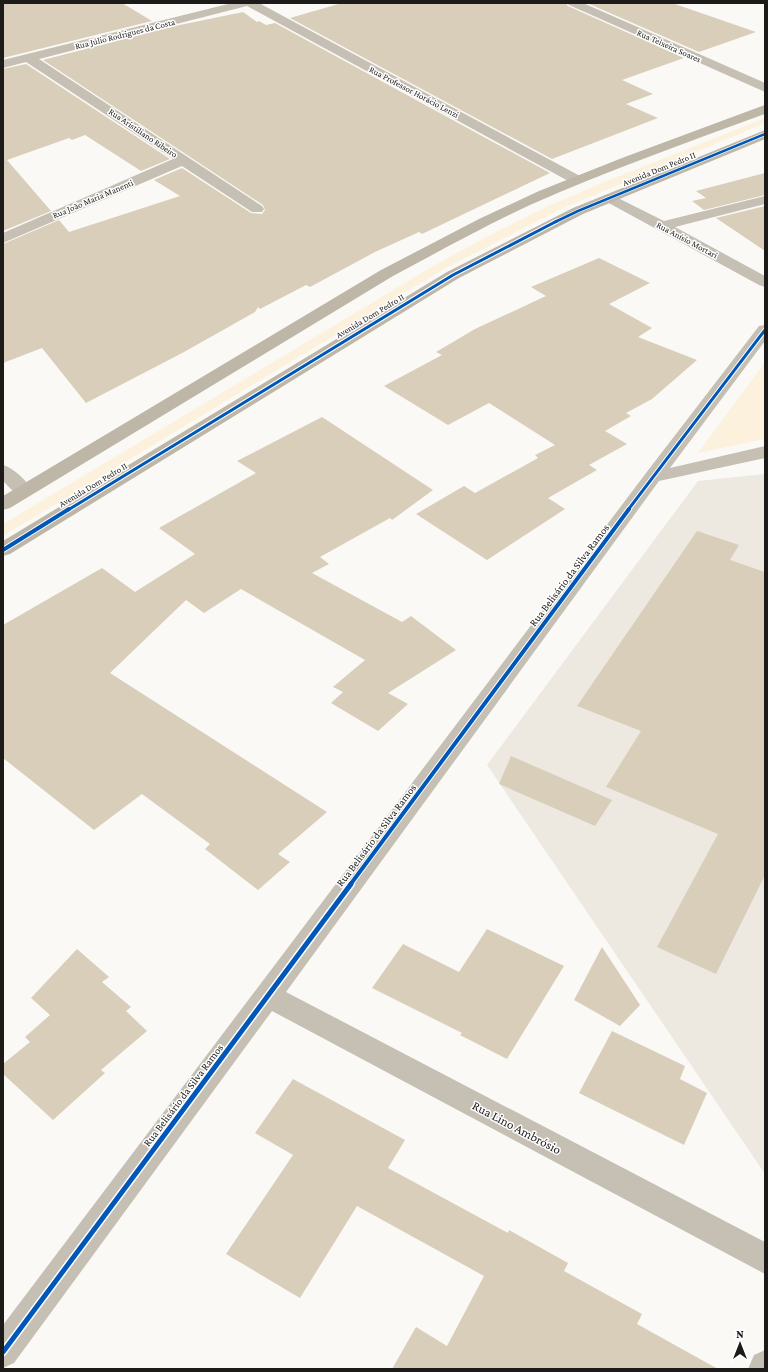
<svg xmlns="http://www.w3.org/2000/svg" width="768" height="1372" font-family="'Crimson Pro',serif">
<style>
.built{fill:#ede9e0}
.green{fill:#fbf1dd}
.building{fill:#d8ceba}
.lines{fill:none;stroke-linecap:round;stroke-linejoin:round}
.minor{fill:#c6c0b4;fill-rule:evenodd}
.primary{fill:#beb7a7;fill-rule:evenodd}
.cycleway-far3-casing{stroke:#fff;stroke-width:4}
.cycleway-far2-casing{stroke:#fff;stroke-width:5}
.cycleway-far1-casing{stroke:#fff;stroke-width:6}
.cycleway-casing{stroke:#fff;stroke-width:8}
.cycleway-far3{stroke:#0057b8;stroke-width:2.5}
.cycleway-far2{stroke:#0057b8;stroke-width:3}
.cycleway-far1{stroke:#0057b8;stroke-width:4}
.cycleway{stroke:#0057b8;stroke-width:5}
.labels{text-anchor:middle;stroke-width:3;stroke-linejoin:round;paint-order:stroke}
.far-street-label{font-size:9px;fill:#1c1b19;stroke:#fff}
.street-label{font-size:11px;fill:#1c1b19;stroke:#fff}
.near-street-label{font-size:13px;fill:#1c1b19;stroke:#fff}
</style>
<rect width="100%" height="100%" fill="#fbf9f6"/>
<path class="built" d="M 765,474 L 765,1174 L 487,765 L 698,481 Z"/>
<path class="green" d="M 765,118 L 765,123 L 559,210 L 444,269 L 3,536 L 3,524 L 433,266 L 490,235 L 548,206 L 614,178 Z
M 765,362 L 765,439 L 698,453 Z"/>
<path class="building" d="M 3,3 L 122,3 L 152,21 L 3,58 Z
M 342,3 L 566,3 L 568,6 L 684,58 L 622,80 L 653,94 L 626,104 L 658,118 L 552,159 L 290,18 Z
M 587,3 L 672,3 L 756,32 L 699,52 Z
M 243,12 L 257,22 L 259,21 L 266,25 L 275,23 L 550,173 L 422,234 L 419,232 L 375,252 L 310,287 L 306,285 L 260,309 L 258,307 L 255,312 L 184,352 L 86,403 L 42,348 L 3,363 L 3,244 L 59,220 L 69,232 L 180,196 L 154,180 L 182,168 L 251,213 L 262,214 L 265,210 L 263,205 L 43,60 L 175,26 Z
M 26,64 L 170,159 L 141,171 L 85,135 L 72,140 L 69,138 L 7,160 L 51,211 L 3,231 L 3,69 Z
M 765,173 L 765,195 L 704,210 L 692,201 L 706,198 L 696,191 Z
M 765,206 L 765,251 L 716,218 Z
M 599,258 L 650,283 L 609,304 L 652,328 L 638,337 L 697,360 L 652,399 L 626,413 L 631,416 L 605,431 L 627,444 L 589,465 L 597,470 L 548,498 L 565,509 L 487,560 L 416,514 L 464,486 L 475,493 L 538,458 L 535,455 L 555,445 L 489,403 L 448,425 L 384,386 L 442,355 L 436,352 L 475,329 L 546,296 L 531,287 Z
M 322,417 L 433,490 L 392,520 L 390,518 L 320,557 L 329,564 L 312,573 L 402,622 L 411,616 L 456,650 L 388,693 L 408,704 L 378,731 L 331,703 L 343,692 L 333,687 L 365,660 L 241,589 L 204,613 L 186,600 L 110,673 L 327,812 L 278,854 L 290,862 L 258,890 L 205,849 L 210,844 L 142,794 L 94,830 L 3,758 L 3,625 L 102,568 L 135,592 L 195,554 L 159,528 L 256,473 L 237,461 Z
M 697,531 L 739,545 L 730,560 L 765,572 L 765,875 L 716,974 L 657,947 L 718,834 L 606,787 L 641,731 L 577,706 Z
M 511,756 L 612,800 L 595,826 L 499,784 Z
M 487,929 L 564,966 L 507,1059 L 460,1035 L 462,1033 L 372,988 L 403,944 L 459,972 Z
M 602,947 L 640,1005 L 620,1026 L 574,1000 Z
M 77,949 L 109,977 L 102,982 L 131,1007 L 126,1011 L 147,1031 L 101,1070 L 105,1073 L 53,1120 L 3,1074 L 3,1064 L 30,1042 L 25,1037 L 50,1015 L 31,998 Z
M 612,1031 L 685,1066 L 680,1079 L 707,1093 L 684,1145 L 579,1093 Z
M 293,1079 L 405,1140 L 388,1168 L 508,1233 L 509,1230 L 568,1263 L 564,1271 L 642,1314 L 637,1324 L 718,1369 L 392,1369 L 416,1327 L 447,1346 L 484,1276 L 357,1206 L 300,1298 L 226,1254 L 293,1155 L 255,1133 Z"/>
<g class="lines">
<path class="minor" d="M 232,3 L 259,3 L 582,177 L 584,180 L 582,183 L 572,183 L 247,6 L 39,59 L 262,206 L 264,209 L 262,212 L 252,212 L 182,166 L 3,243 L 3,233 L 173,159 L 26,62 L 3,68 L 3,60 Z
M 567,3 L 583,3 L 765,83 L 765,92 L 569,5 Z
M 610,194 L 664,221 L 765,196 L 765,204 L 675,227 L 765,276 L 765,287 L 759,285 L 605,201 L 603,198 L 605,195 Z
M 765,325 L 765,341 L 670,468 L 765,446 L 765,458 L 659,481 L 286,992 L 765,1242 L 765,1274 L 272,1011 L 14,1363 L 3,1368 L 3,1325 L 646,473 L 759,326 Z
M 3,465 C 14,468 27,481 33,491 L 31,495 C 17,498 12,490 3,481 Z
M 765,1350 L 765,1369 L 748,1369 L 754,1355 Z"/>
<path class="primary" d="M 765,105 L 765,114 C 686,143 607,171 530,205 C 483,227 438,252 393,276 L 10,508 L 3,510 L 3,496 L 381,270 L 479,219 L 539,191 L 622,158 Z
M 765,130 L 765,139 L 583,214 L 459,278 L 10,554 L 3,556 L 3,541 L 447,272 L 573,208 Z"/>
<defs>
<path id="cycleway-far3" d="M 555,222 L 578,211 L 765,134"/>
<path id="cycleway-far2" d="M 68,510 L 453,275 L 557,221
M 628,510 L 765,330"/>
<path id="cycleway-far1" d="M 3,550 L 69,509
M 350,885 L 629,509"/>
<path id="cycleway" d="M 3,1352 L 351,884"/>
</defs>
<use href="#cycleway-far3" class="cycleway-far3-casing"/>
<use href="#cycleway-far2" class="cycleway-far2-casing"/>
<use href="#cycleway-far1" class="cycleway-far1-casing"/>
<use href="#cycleway" class="cycleway-casing"/>
<use href="#cycleway-far3" class="cycleway-far3"/>
<use href="#cycleway-far2" class="cycleway-far2"/>
<use href="#cycleway-far1" class="cycleway-far1"/>
<use href="#cycleway" class="cycleway"/>
</g>
<g class="labels">
<g class="far-street-label">
<text transform="translate(125 34) rotate(-14)" y="3">Rua Júlio Rodrigues da Costa</text>
<text transform="translate(669 46) rotate(24)" y="3">Rua Teixeira Soares</text>
<text transform="translate(414 92) rotate(28)" y="3">Rua Professor Horácio Lenzi</text>
<text transform="translate(143 133) rotate(34)" y="3">Rua Aristiliano Ribeiro</text>
<text transform="translate(659 169) rotate(-22)" y="3">Avenida Dom Pedro II</text>
<text transform="translate(93 199) rotate(-23)" y="3">Rua João Maria Manenti</text>
<text transform="translate(687 240) rotate(28)" y="3">Rua Anísio Mortari</text>
<text transform="translate(370 316) rotate(-31)" y="3">Avenida Dom Pedro II</text>
<text transform="translate(93 485) rotate(-31)" y="3">Avenida Dom Pedro II</text>
</g>
<g class="street-label">
<text transform="translate(569 575) rotate(-53)" y="4">Rua Belisário da Silva Ramos</text>
<text transform="translate(376 835) rotate(-53)" y="4">Rua Belisário da Silva Ramos</text>
<text transform="translate(183 1095) rotate(-53)" y="4">Rua Belisário da Silva Ramos</text>
</g>
<g class="near-street-label">
<text transform="translate(517 1127) rotate(28)" y="5">Rua Lino Ambrósio</text>
</g>
</g>
<rect width="768" height="1372" fill="none" stroke="#1c1b19" stroke-width="8"/>
<g transform="translate(740 1344)" stroke="#ffffff" stroke-width="3" paint-order="stroke">
<path d="M0-3L7 15L0 10L-7 15Z" fill="#1c1b19"/>
<text y="-6" font-size="11" font-weight="bold" text-anchor="middle" fill="#1c1b19">N</text>
</g>
</svg>
